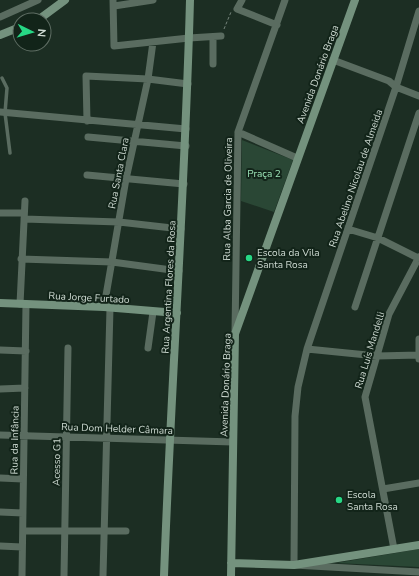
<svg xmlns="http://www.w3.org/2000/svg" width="419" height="576" font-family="'Nunito Sans',sans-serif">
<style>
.green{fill:#2a4735}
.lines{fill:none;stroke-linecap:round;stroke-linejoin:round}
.path{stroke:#75847b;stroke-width:1;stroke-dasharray:3 2;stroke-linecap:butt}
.lane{stroke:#5a6c60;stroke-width:3.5}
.street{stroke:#5a6c60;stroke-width:7}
.secondary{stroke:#74927e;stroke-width:8}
.poi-dot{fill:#27d885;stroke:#122419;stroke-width:1.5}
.labels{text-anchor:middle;stroke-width:4;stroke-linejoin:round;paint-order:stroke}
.street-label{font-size:10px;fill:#cfdbd3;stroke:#122419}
.park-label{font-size:10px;fill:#9de5b8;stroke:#122419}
.poi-label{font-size:10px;fill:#cfdbd3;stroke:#122419;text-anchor:start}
</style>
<rect width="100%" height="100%" fill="#1c2e23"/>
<path class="green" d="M 242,140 L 293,160 L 274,212 L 241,201 Z
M 419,549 L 419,567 L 336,563 Z"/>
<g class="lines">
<path class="path" d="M 224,29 L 231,12"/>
<path class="lane" d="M 2,78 L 7,88 L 5,113 L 10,153"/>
<path class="street" d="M 113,0 L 114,46 L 189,38 L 221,36
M 242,0 L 237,9 L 277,25
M 114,6 L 153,0
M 419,11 L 396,87 L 307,349 L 298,387 L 295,416 L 294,565 L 419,572
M 0,17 L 38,0
M 333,60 L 389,81 L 396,87 L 419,96
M 213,64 L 213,37
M 0,112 L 186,129
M 87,121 L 86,76 L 148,79 L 188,84
M 238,132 L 297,158
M 88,137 L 186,146
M 87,175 L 184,184
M 0,213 L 24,213
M 24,219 L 119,222 L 181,229
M 348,229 L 378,238 L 418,258
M 21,259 L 112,262 L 179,271
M 20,304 L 25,201
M 104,307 L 126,179 L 148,79 L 153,42
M 355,307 L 419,113
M 235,332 L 238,132 L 285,0
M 148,348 L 153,312
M 307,349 L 377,356 L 419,355
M 0,350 L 26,351
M 419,359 L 419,339
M 0,389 L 25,388
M 0,435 L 233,442
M 0,478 L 23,479
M 383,489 L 419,483
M 0,512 L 23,513
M 23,531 L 126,531
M 0,546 L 22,547
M 394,549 L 365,397 L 389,314 L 419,257
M 22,576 L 26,304
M 64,576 L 68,348
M 103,576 L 110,308"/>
<path class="secondary" d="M 38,20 L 65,0
M 0,35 L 20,27
M 0,303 L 104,307 L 177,313
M 231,563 L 294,565 L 419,545
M 164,576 C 171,384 185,192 190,0
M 231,576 L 235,334 L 355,0"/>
</g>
<g class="poi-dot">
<circle cx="249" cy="258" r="4"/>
<circle cx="339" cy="500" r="4"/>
</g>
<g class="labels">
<g class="street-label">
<text transform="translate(317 74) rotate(-70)" y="4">Avenida Donário Braga</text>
<text transform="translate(118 173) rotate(-79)" y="4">Rua Santa Clara</text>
<text transform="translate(355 178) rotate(-71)" y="4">Rua Abelino Nicolau de Almeida</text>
<text transform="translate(227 199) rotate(-89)" y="4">Rua Alba Garcia de Oliveira</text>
<text transform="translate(168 287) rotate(-87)" y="4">Rua Argentina Flores da Rosa</text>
<text transform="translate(89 297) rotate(3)" y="4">Rua Jorge Furtado</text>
<text transform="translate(369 350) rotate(-73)" y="4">Rua Luís Mandelli</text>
<text transform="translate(225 385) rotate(-88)" y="4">Avenida Donário Braga</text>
<text transform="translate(117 428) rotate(2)" y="4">Rua Dom Helder Câmara</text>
<text transform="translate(14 440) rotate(-89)" y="4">Rua da Infância</text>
<text transform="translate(56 462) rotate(-89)" y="4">Acesso G1</text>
</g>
<g class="park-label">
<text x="264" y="177">Praça 2</text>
</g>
<g class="poi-label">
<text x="257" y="256">Escola da Vila<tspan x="257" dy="12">Santa Rosa</tspan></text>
<text x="347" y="498">Escola<tspan x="347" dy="12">Santa Rosa</tspan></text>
</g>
</g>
<g transform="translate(32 32) rotate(95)"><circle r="19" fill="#122419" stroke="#5e6d63"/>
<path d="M0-3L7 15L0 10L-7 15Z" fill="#27d885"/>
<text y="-6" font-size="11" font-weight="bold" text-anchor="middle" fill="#cfdbd3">N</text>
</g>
</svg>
